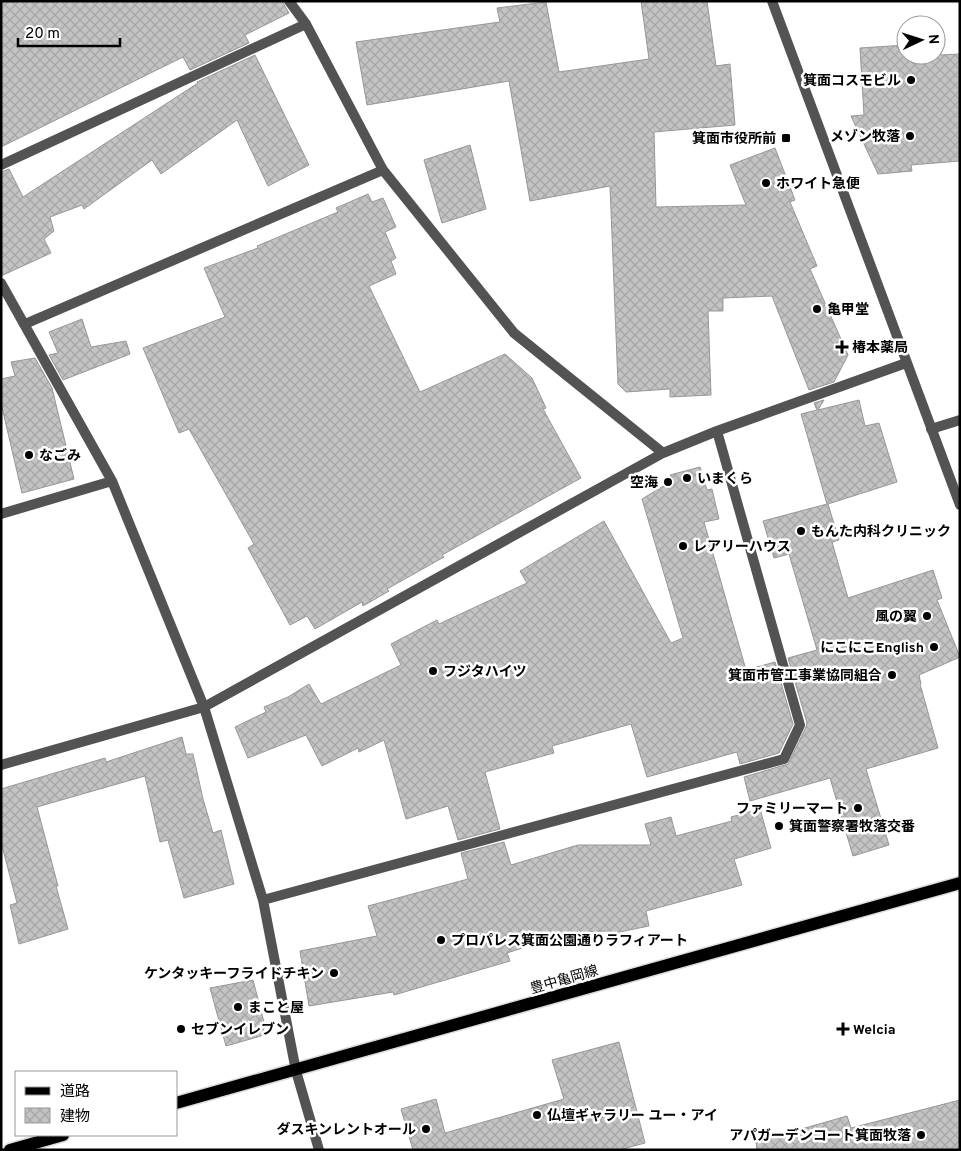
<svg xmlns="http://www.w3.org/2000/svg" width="961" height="1151" font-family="Overpass,'Noto Sans JP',sans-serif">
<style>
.building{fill:url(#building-cross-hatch);stroke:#979797}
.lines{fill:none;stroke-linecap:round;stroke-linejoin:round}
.primary-casing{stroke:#dbdbdb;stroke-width:15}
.minor{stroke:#535353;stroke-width:10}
.tertiary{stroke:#535353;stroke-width:10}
.primary{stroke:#000;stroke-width:12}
.poi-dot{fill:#000;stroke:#fff;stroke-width:2}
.labels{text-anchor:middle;stroke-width:5;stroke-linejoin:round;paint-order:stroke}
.poi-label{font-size:14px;font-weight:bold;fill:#000;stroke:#fff;text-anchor:start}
.street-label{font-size:14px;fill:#000;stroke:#fff}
</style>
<defs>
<pattern id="building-cross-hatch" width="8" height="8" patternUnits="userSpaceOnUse" patternTransform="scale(1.25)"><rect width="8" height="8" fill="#c3c3c3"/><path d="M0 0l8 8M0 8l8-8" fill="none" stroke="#a6a6a6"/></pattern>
</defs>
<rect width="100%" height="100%" fill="#fff"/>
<path class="building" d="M 1,1 L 282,1 L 289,13 L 245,35 L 249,43 L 190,70 L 183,57 L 1,147 Z
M 641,1 L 707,1 L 716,66 L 730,64 L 735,125 L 654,132 L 656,207 L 746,205 L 730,165 L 775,148 L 795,200 L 790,202 L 817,266 L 810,269 L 848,355 L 834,382 L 809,390 L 772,296 L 723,298 L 723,311 L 708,311 L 711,395 L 670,397 L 670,389 L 626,392 L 618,384 L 610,186 L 530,201 L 509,81 L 367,105 L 356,42 L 500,22 L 497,8 L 546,2 L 559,72 L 649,59 Z
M 936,44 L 940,44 L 941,55 L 960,54 L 960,161 L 911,165 L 912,171 L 878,174 L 851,116 L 864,115 L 860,48 L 906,45 L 906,55 L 936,55 Z
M 255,55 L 309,165 L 268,186 L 237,120 L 161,174 L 152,160 L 84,209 L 82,205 L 50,217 L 54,231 L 44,239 L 51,253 L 1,276 L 1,172 L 9,169 L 23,197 L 198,83 L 197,82 Z
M 470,145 L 486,209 L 442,223 L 424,160 Z
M 368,194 L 372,202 L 383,198 L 396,227 L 385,232 L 396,258 L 391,261 L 396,274 L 369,286 L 420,392 L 505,354 L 532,378 L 546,408 L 543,409 L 581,478 L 442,555 L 444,557 L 387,589 L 389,591 L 363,606 L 362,602 L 315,629 L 307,616 L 290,625 L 248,548 L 254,544 L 189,429 L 179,433 L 143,348 L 225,317 L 204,268 L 258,248 L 257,246 L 338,212 L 336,208 Z
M 82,319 L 91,347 L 126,341 L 130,354 L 63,380 L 49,355 L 58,353 L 49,332 Z
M 35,358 L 52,388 L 74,479 L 22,493 L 1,403 L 1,379 L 15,376 L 11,362 Z
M 824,400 L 818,410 L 859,400 L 865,426 L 879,423 L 897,482 L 828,504 L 839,540 L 832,542 L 848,598 L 933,570 L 942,598 L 937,600 L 960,657 L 919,675 L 921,684 L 920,684 L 938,748 L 866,769 L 889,845 L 853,856 L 830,778 L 750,801 L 744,777 L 788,764 L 806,727 L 807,723 L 788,658 L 817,650 L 789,554 L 774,558 L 763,521 L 827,504 L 801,414 L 817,410 L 814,403 Z
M 700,467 L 707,490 L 712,489 L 719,519 L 704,522 L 746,670 L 775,662 L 793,724 L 779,753 L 740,764 L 737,752 L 647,777 L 631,724 L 552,746 L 554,753 L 485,772 L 500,829 L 458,840 L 448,806 L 406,819 L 384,740 L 359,752 L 358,748 L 322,766 L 306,735 L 248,758 L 235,727 L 266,712 L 264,707 L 288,697 L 309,684 L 321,704 L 401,665 L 391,644 L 437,620 L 439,624 L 527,583 L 520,571 L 604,521 L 671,643 L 683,638 L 642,499 L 673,480 L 670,475 Z
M 182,737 L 186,754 L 193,754 L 203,799 L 213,833 L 221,830 L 234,884 L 184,898 L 168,840 L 160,842 L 145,776 L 37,807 L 58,886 L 56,886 L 68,929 L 19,944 L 10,905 L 17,903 L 1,842 L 1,789 L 105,758 L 106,762 Z
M 760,809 L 771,848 L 734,859 L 742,885 L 646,911 L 649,926 L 610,934 L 609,931 L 571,932 L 507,953 L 510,961 L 394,995 L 393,992 L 309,1006 L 300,951 L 377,936 L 368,906 L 468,879 L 461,853 L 504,842 L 511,865 L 578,845 L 651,845 L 645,824 L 671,817 L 676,836 L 732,821 L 731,817 Z
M 253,980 L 265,1026 L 261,1036 L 226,1046 L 210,988 Z
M 619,1042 L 645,1143 L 619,1150 L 413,1150 L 401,1109 L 436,1099 L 445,1133 L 564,1099 L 552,1060 Z
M 960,1100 L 960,1150 L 757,1150 L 756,1142 L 847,1116 L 851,1128 Z"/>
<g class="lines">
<defs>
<path id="primary" d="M 176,1103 L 960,883
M 10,1150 L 63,1135"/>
</defs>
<use href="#primary" class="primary-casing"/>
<path class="minor" d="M 289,1 L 306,24 L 383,170 L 514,333 L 663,453
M 1,165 L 306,24
M 1,283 L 112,481 L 204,707 L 263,900 L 296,1071 L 319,1150
M 25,324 L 383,170
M 931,429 L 960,420
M 1,514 L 112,481
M 1,765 L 204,707 L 663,453 L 717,431 L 906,363
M 263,900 L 784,759 L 800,725 L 717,431"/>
<path class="tertiary" d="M 772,1 L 960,505"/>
<use href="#primary" class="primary"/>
</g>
<g class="poi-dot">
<circle cx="911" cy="80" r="5"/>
<circle cx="910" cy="136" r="5"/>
<rect x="781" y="133" width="10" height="10" rx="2.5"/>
<circle cx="766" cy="183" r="5"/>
<circle cx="817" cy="309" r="5"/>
<path d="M839.5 339.5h5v5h5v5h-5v5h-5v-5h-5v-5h5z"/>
<circle cx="29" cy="455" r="5"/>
<circle cx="687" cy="478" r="5"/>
<circle cx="668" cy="482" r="5"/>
<circle cx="801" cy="531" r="5"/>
<circle cx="683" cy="546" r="5"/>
<circle cx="927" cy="616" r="5"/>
<circle cx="934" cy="647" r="5"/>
<circle cx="433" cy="671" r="5"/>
<circle cx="892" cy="675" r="5"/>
<circle cx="858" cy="808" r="5"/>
<circle cx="779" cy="826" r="5"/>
<circle cx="441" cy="940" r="5"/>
<circle cx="334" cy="973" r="5"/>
<circle cx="238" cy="1007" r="5"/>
<circle cx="181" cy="1029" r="5"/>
<path d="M840.5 1021.5h5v5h5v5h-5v5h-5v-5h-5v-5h5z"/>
<circle cx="537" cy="1115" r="5"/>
<circle cx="426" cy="1129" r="5"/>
<circle cx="921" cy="1135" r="5"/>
</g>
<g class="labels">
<g class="poi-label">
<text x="901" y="85" text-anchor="end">箕面コスモビル</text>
<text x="900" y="141" text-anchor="end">メゾン牧落</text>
<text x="776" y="143" text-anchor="end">箕面市役所前</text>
<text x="776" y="188">ホワイト急便</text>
<text x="827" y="314">亀甲堂</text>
<text x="852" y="352">椿本薬局</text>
<text x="39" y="460">なごみ</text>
<text x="697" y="483">いまくら</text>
<text x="658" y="487" text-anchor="end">空海</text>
<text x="811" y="536">もんた内科クリニック</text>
<text x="693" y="551">レアリーハウス</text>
<text x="917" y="621" text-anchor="end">風の翼</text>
<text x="924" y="652" text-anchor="end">にこにこEnglish</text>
<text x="443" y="676">フジタハイツ</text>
<text x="882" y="680" text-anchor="end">箕面市管工事業協同組合</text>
<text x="848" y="813" text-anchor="end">ファミリーマート</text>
<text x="789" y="831">箕面警察署牧落交番</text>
<text x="451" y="945">プロパレス箕面公園通りラフィアート</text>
<text x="324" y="978" text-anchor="end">ケンタッキーフライドチキン</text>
<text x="248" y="1012">まこと屋</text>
<text x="191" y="1034">セブンイレブン</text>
<text x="853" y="1034">Welcia</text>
<text x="547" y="1120">仏壇ギャラリー ユー・アイ</text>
<text x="416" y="1134" text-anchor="end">ダスキンレントオール</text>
<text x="911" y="1140" text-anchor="end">アパガーデンコート箕面牧落</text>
</g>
<g class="street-label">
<text transform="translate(564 979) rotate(-16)" y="5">豊中亀岡線</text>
</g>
</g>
<rect width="961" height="1151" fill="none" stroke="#000000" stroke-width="5"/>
<rect x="15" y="1071" width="162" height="65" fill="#ffffff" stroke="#999999"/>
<rect x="25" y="1087" width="25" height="8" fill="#000000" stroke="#999999"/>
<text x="60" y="1096" font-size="15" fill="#000000">道路</text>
<rect x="25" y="1108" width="25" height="15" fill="url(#building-cross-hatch)" stroke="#999999"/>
<text x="60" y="1121" font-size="15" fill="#000000">建物</text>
<g transform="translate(921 40) rotate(86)"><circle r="24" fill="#ffffff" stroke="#999999"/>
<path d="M0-4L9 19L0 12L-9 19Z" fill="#000000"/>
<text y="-8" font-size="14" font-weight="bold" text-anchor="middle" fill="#000000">N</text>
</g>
<path d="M18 38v8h102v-8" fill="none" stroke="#000000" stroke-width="2.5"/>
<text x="25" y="38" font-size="15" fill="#000000" stroke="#ffffff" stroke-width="4" paint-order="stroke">20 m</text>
</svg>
